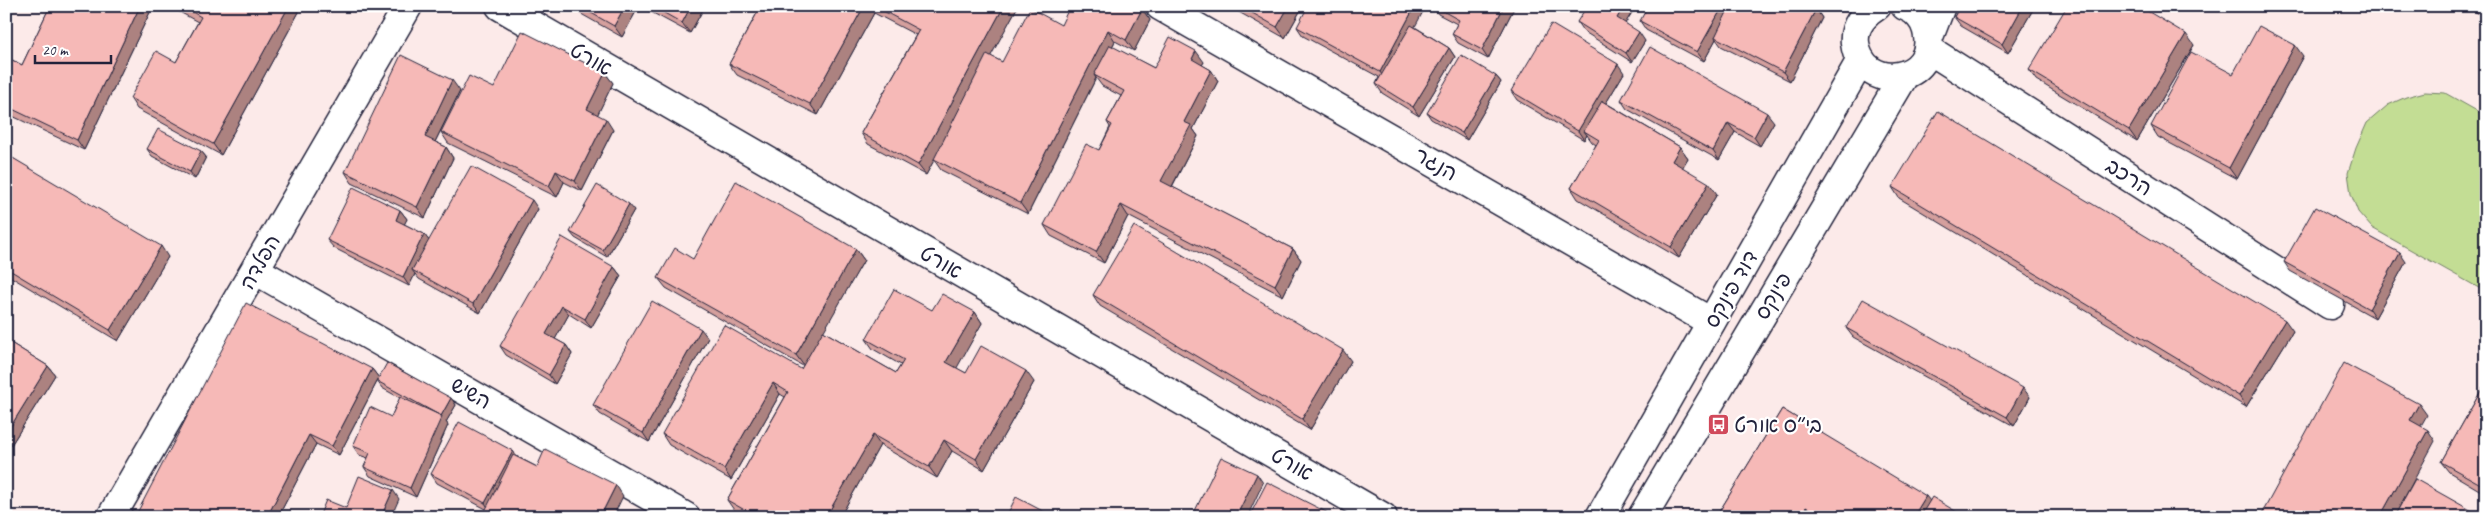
<svg xmlns="http://www.w3.org/2000/svg" width="2492" height="523" font-family="Caveat,'Playpen Sans Hebrew',sans-serif">
<style>
.built{fill:#fceae9}
.green{fill:#c3dd94;stroke:#728068}
.lines{fill:none;stroke-linecap:round;stroke-linejoin:round}
.street-casing{stroke:#22223b;stroke-width:31}
.secondary-casing{stroke:#22223b;stroke-width:31}
.street{stroke:#fff;stroke-width:28}
.secondary{stroke:#fff;stroke-width:28}
.wall{fill:#d49f9d;stroke:#22223b}
.shaded-wall{fill:#ac8280;stroke:#22223b}
.building{fill:#f6b9b7;stroke:#22223b}
.labels{text-anchor:middle;stroke-width:4.5;stroke-linejoin:round;paint-order:stroke}
.street-label{font-size:21px;fill:#22223b;stroke:#fff}
.poi-label{font-size:21px;fill:#22223b;stroke:#fff;text-anchor:start}
</style>
<rect width="100%" height="100%" fill="#fff"/>
<filter id="ink" filterUnits="userSpaceOnUse"><feTurbulence type="fractalNoise" baseFrequency=".02" numOctaves="2"/><feDisplacementMap in="SourceGraphic" scale="10" xChannelSelector="R" yChannelSelector="G"/><feConvolveMatrix kernelMatrix="1 2 1 2 8 2 1 2 1" color-interpolation-filters="sRGB"/></filter>
<g filter="url(#ink)">
<path class="built" d="M 6,6 L 2486,6 L 2486,517 L 6,517 Z"/>
<path class="green" d="M 2425,92 L 2445,93 L 2486,116 L 2486,292 L 2372,228 L 2358,212 L 2351,194 L 2348,173 L 2356,148 L 2367,123 L 2388,105 L 2406,97 Z"/>
<g class="lines">
<defs>
<path id="street" d="M 500,6 L 1383,517
M 1160,6 L 1711,322
M 1928,49 L 2330,305
M 255,270 L 686,517
M 111,517 L 408,6"/>
<path id="secondary" d="M 1877,6 C 1864,14 1853,26 1855,43 C 1862,96 1940,82 1927,31 C 1925,20 1916,10 1905,6
M 1929,37 L 1941,6
M 1600,517 L 1861,60
M 1642,517 L 1904,76"/>
</defs>
<use href="#street" class="street-casing"/>
<use href="#secondary" class="secondary-casing"/>
<use href="#street" class="street"/>
<use href="#secondary" class="secondary"/>
</g>
<path class="wall" d="M 50,6 L 153,6 L 84,150 L 6,113 L 6,57 L 22,65 Z
M 172,6 L 295,6 L 299,12 L 221,155 L 137,109 L 130,98 L 176,62 L 198,22 L 174,9 Z
M 567,6 L 639,6 L 622,37 Z
M 640,6 L 705,6 L 690,33 Z
M 761,6 L 1018,6 L 990,56 L 1002,62 L 1061,25 L 1142,9 L 1150,20 L 1134,51 L 1115,41 L 1112,47 L 1154,68 L 1204,62 L 1202,65 L 1211,70 L 1218,81 L 1193,129 L 1198,136 L 1172,187 L 1293,249 L 1301,260 L 1283,296 L 1128,216 L 1104,263 L 1051,236 L 1044,225 L 1099,150 L 1110,127 L 1107,122 L 1121,96 L 1102,86 L 1096,78 L 1028,214 L 941,170 L 934,160 L 926,175 L 868,144 L 861,133 L 916,35 L 874,13 L 818,115 L 737,75 L 729,64 Z
M 1228,6 L 1303,6 L 1285,38 Z
M 1433,6 L 1515,6 L 1488,59 L 1458,43 L 1452,34 L 1457,24 L 1438,14 Z
M 1636,6 L 1625,23 L 1645,41 L 1632,62 L 1583,31 L 1577,22 Z
M 1960,6 L 2035,6 L 2008,53 L 1961,26 L 1954,17 Z
M 2466,6 L 2486,6 L 2486,18 Z
M 1816,9 L 1822,18 L 1790,81 L 1721,46 L 1716,39 L 1704,61 L 1646,30 L 1640,21 Z
M 1297,27 L 1415,27 L 1449,48 L 1455,57 L 1419,116 L 1382,93 L 1376,84 L 1379,77 L 1303,36 Z
M 2194,45 L 2137,141 L 2036,80 L 2029,70 Z
M 2303,56 L 2237,179 L 2158,137 L 2151,126 Z
M 605,73 L 613,83 L 597,115 L 613,130 L 582,191 L 564,182 L 557,197 L 448,143 L 441,132 Z
M 1624,73 L 1606,103 L 1680,147 L 1688,158 L 1682,167 L 1717,194 L 1679,258 L 1578,199 L 1571,188 L 1596,145 L 1592,142 L 1587,135 L 1584,140 L 1517,100 L 1511,91 Z
M 1496,76 L 1501,82 L 1467,140 L 1431,119 L 1427,113 Z
M 460,91 L 435,142 L 446,147 L 453,158 L 425,218 L 352,183 L 345,172 Z
M 1621,100 L 1774,122 L 1760,146 L 1735,132 L 1719,160 L 1627,109 Z
M 147,149 L 201,151 L 206,157 L 195,179 L 152,156 Z
M 6,154 L 168,257 L 118,341 L 6,274 Z
M 1892,187 L 2293,331 L 2246,407 L 1899,198 Z
M 538,209 L 480,313 L 419,279 L 415,274 L 409,286 L 334,248 L 327,240 L 400,210 L 407,219 L 404,224 L 424,234 L 429,241 Z
M 634,210 L 607,257 L 575,238 L 570,232 Z
M 856,249 L 864,260 L 823,331 L 896,373 L 901,365 L 873,349 L 866,339 L 932,310 L 975,312 L 982,323 L 956,368 L 966,373 L 1034,382 L 984,470 L 952,451 L 937,478 L 880,445 L 840,517 L 745,517 L 734,510 L 727,500 L 785,397 L 780,394 L 731,480 L 669,445 L 662,434 L 801,369 L 803,366 L 666,288 L 658,278 L 693,259 Z
M 2284,262 L 2406,262 L 2375,318 L 2290,271 Z
M 614,267 L 621,276 L 591,328 L 569,314 L 555,339 L 566,345 L 572,354 L 555,384 L 506,355 L 500,346 Z
M 1093,295 L 1351,361 L 1310,430 L 1100,306 Z
M 1846,328 L 2030,397 L 2014,426 L 1853,337 Z
M 708,338 L 649,442 L 600,414 L 593,405 Z
M 6,340 L 48,366 L 55,375 L 11,445 L 6,442 Z
M 372,369 L 379,378 L 339,455 L 316,444 L 278,517 L 135,517 Z
M 377,381 L 451,398 L 456,405 L 446,422 L 448,425 L 416,497 L 370,476 L 364,467 L 368,458 L 359,455 L 353,446 L 391,417 L 400,398 L 382,388 Z
M 2486,382 L 2486,494 L 2449,472 L 2441,462 Z
M 1782,409 L 1930,501 L 1965,517 L 1716,517 Z
M 513,451 L 516,456 L 537,467 L 623,496 L 486,509 L 437,483 L 431,474 Z"/>
<path class="shaded-wall" d="M 140,6 L 153,6 L 84,150 L 77,140 Z
M 289,6 L 295,6 L 299,12 L 221,155 L 213,144 Z
M 625,6 L 639,6 L 622,37 L 614,26 Z
M 691,6 L 705,6 L 690,33 L 682,23 Z
M 864,6 L 869,6 L 874,13 L 818,115 L 810,104 Z
M 1004,6 L 1018,6 L 926,175 L 918,165 Z
M 1289,6 L 1303,6 L 1285,38 L 1277,27 Z
M 1415,6 L 1426,6 L 1386,81 L 1380,72 Z
M 1504,6 L 1515,6 L 1488,59 L 1482,50 Z
M 1624,6 L 1636,6 L 1623,27 L 1617,18 Z
M 1723,6 L 1734,6 L 1715,37 L 1716,39 L 1704,61 L 1697,52 Z
M 2023,6 L 2035,6 L 2008,53 L 2002,44 Z
M 1142,9 L 1150,20 L 1134,51 L 1126,40 Z
M 1816,9 L 1822,18 L 1790,81 L 1783,72 Z
M 1108,30 L 1115,41 L 1097,77 L 1094,75 L 1096,78 L 1028,214 L 1020,203 Z
M 1639,32 L 1645,41 L 1632,62 L 1626,53 Z
M 2186,34 L 2194,45 L 2137,141 L 2129,130 Z
M 2295,45 L 2303,56 L 2237,179 L 2229,168 Z
M 1449,48 L 1455,57 L 1419,116 L 1413,107 Z
M 1196,51 L 1204,62 L 1199,70 L 1192,59 Z
M 1618,64 L 1624,73 L 1588,133 L 1584,131 L 1587,135 L 1584,140 L 1578,131 Z
M 1211,70 L 1218,81 L 1193,129 L 1198,136 L 1169,192 L 1161,181 L 1184,122 Z
M 605,73 L 613,83 L 595,120 L 587,109 Z
M 1496,76 L 1501,82 L 1467,140 L 1462,133 Z
M 452,80 L 460,91 L 432,148 L 425,137 Z
M 1767,113 L 1774,122 L 1760,146 L 1754,137 Z
M 606,119 L 613,130 L 582,191 L 575,181 Z
M 1728,123 L 1735,132 L 1719,160 L 1713,151 Z
M 446,147 L 453,158 L 425,218 L 417,207 Z
M 1680,147 L 1688,158 L 1680,172 L 1672,161 Z
M 201,151 L 206,157 L 195,179 L 190,172 Z
M 556,171 L 564,182 L 557,197 L 549,186 Z
M 1709,183 L 1717,194 L 1679,258 L 1671,247 Z
M 532,200 L 538,209 L 480,313 L 473,304 Z
M 629,204 L 634,210 L 607,257 L 603,250 Z
M 1121,205 L 1128,216 L 1104,263 L 1096,252 Z
M 400,210 L 407,219 L 402,229 L 396,220 Z
M 424,234 L 430,242 L 412,270 L 415,274 L 409,286 L 403,277 Z
M 161,246 L 168,257 L 118,341 L 110,330 Z
M 856,249 L 864,260 L 804,366 L 796,355 Z
M 1293,249 L 1301,260 L 1283,296 L 1275,285 Z
M 2400,253 L 2406,262 L 2375,318 L 2369,309 Z
M 614,267 L 621,276 L 591,328 L 585,319 Z
M 562,306 L 569,314 L 553,343 L 546,334 Z
M 975,312 L 982,323 L 954,373 L 946,362 Z
M 2285,320 L 2293,331 L 2246,407 L 2239,396 Z
M 701,329 L 708,338 L 649,442 L 643,433 Z
M 566,345 L 572,354 L 555,384 L 549,375 Z
M 1343,350 L 1351,361 L 1310,430 L 1302,419 Z
M 48,366 L 55,375 L 11,445 L 6,438 L 6,434 Z
M 372,369 L 379,378 L 339,455 L 332,446 Z
M 1026,371 L 1034,382 L 984,470 L 976,459 Z
M 773,383 L 780,394 L 731,480 L 724,469 Z
M 2023,388 L 2030,397 L 2014,426 L 2007,417 Z
M 451,398 L 456,405 L 446,422 L 448,425 L 416,497 L 410,488 L 441,416 Z
M 2419,404 L 2427,415 L 2418,431 L 2410,420 Z
M 2428,430 L 2435,441 L 2394,517 L 2380,517 Z
M 309,435 L 316,444 L 278,517 L 267,517 Z
M 873,435 L 880,445 L 840,517 L 826,517 Z
M 944,440 L 952,451 L 937,478 L 929,467 Z
M 513,451 L 519,460 L 491,512 L 485,503 Z
M 1257,474 L 1263,483 L 1247,517 L 1236,517 Z
M 616,485 L 623,496 L 613,517 L 600,517 Z
M 393,490 L 399,499 L 391,517 L 381,517 Z
M 1926,496 L 1934,506 L 1928,517 L 1913,517 Z
M 1806,507 L 1814,517 L 1800,517 Z"/>
<path class="building" d="M 50,6 L 140,6 L 77,140 L 6,106 L 6,57 L 22,65 Z
M 182,6 L 289,6 L 213,144 L 130,98 L 156,51 L 176,62 L 201,17 Z
M 579,6 L 625,6 L 614,26 Z
M 652,6 L 691,6 L 682,23 Z
M 761,6 L 864,6 L 810,104 L 729,64 Z
M 874,6 L 1004,6 L 918,165 L 861,133 L 919,30 Z
M 1070,6 L 1137,6 L 1142,9 L 1126,40 L 1108,30 L 1020,203 L 934,159 L 987,54 L 1002,62 L 1030,8 L 1061,25 Z
M 1240,6 L 1289,6 L 1277,27 Z
M 1308,6 L 1415,6 L 1380,72 L 1297,27 Z
M 1434,6 L 1504,6 L 1482,50 L 1452,34 L 1459,20 Z
M 1587,6 L 1624,6 L 1617,18 L 1639,32 L 1626,53 L 1577,22 Z
M 1648,6 L 1723,6 L 1697,52 L 1640,21 Z
M 1730,6 L 1810,6 L 1816,9 L 1783,72 L 1715,37 Z
M 1960,6 L 2023,6 L 2002,44 L 1954,17 Z
M 2067,6 L 2139,6 L 2186,34 L 2129,130 L 2029,70 Z
M 2477,6 L 2486,6 L 2486,11 Z
M 1551,24 L 1618,64 L 1578,131 L 1511,91 Z
M 1411,25 L 1449,48 L 1413,107 L 1376,84 Z
M 2259,26 L 2295,45 L 2229,168 L 2151,126 L 2191,52 L 2233,74 Z
M 522,31 L 605,73 L 587,109 L 606,119 L 575,181 L 556,171 L 549,186 L 441,132 L 469,76 L 494,88 Z
M 1170,37 L 1196,51 L 1192,59 L 1211,70 L 1184,122 L 1191,125 L 1161,181 L 1293,249 L 1275,285 L 1121,205 L 1096,252 L 1044,225 L 1086,144 L 1099,150 L 1112,125 L 1107,122 L 1124,91 L 1094,75 L 1110,45 L 1154,68 Z
M 1650,47 L 1767,113 L 1754,137 L 1728,123 L 1713,151 L 1621,100 Z
M 401,55 L 452,80 L 425,137 L 446,147 L 417,207 L 345,172 Z
M 1461,55 L 1496,76 L 1462,133 L 1427,113 Z
M 1602,101 L 1680,147 L 1672,161 L 1709,183 L 1671,247 L 1571,188 L 1599,140 L 1584,131 Z
M 1938,111 L 2285,320 L 2239,396 L 1892,187 Z
M 158,129 L 201,151 L 190,172 L 147,149 Z
M 6,154 L 161,246 L 110,330 L 6,268 Z
M 471,166 L 532,200 L 473,304 L 412,270 Z
M 736,181 L 856,249 L 796,355 L 658,278 L 675,248 L 693,259 Z
M 597,185 L 629,204 L 603,250 L 570,232 Z
M 353,187 L 400,210 L 396,220 L 424,234 L 403,277 L 327,240 Z
M 2315,207 L 2400,253 L 2369,309 L 2284,262 Z
M 1134,226 L 1343,350 L 1302,419 L 1093,295 Z
M 562,237 L 614,267 L 585,319 L 562,306 L 546,334 L 566,345 L 549,375 L 500,346 Z
M 894,289 L 932,310 L 942,294 L 975,312 L 946,362 L 966,373 L 981,346 L 1026,371 L 976,459 L 944,440 L 929,467 L 873,435 L 826,517 L 757,517 L 727,500 L 788,392 L 773,383 L 724,469 L 662,434 L 724,325 L 801,369 L 823,331 L 896,373 L 904,360 L 866,339 Z
M 1863,299 L 2023,388 L 2007,417 L 1846,328 Z
M 652,301 L 701,329 L 643,433 L 593,405 Z
M 246,303 L 372,369 L 332,446 L 309,435 L 267,517 L 135,517 Z
M 6,340 L 48,366 L 6,434 Z
M 387,363 L 451,398 L 441,416 L 377,381 Z
M 2344,363 L 2419,404 L 2410,420 L 2428,430 L 2380,517 L 2260,517 Z
M 2486,382 L 2486,487 L 2441,462 Z
M 400,397 L 442,416 L 410,488 L 364,467 L 370,453 L 353,446 L 370,407 L 391,417 Z
M 1782,409 L 1926,496 L 1913,517 L 1823,517 L 1806,507 L 1800,517 L 1716,517 Z
M 459,422 L 513,451 L 485,503 L 431,474 Z
M 545,449 L 616,485 L 600,517 L 482,517 L 513,455 L 537,467 Z
M 1221,457 L 1257,474 L 1236,517 L 1192,517 Z
M 359,476 L 393,490 L 381,517 L 319,517 L 326,500 L 346,508 Z
M 2415,479 L 2481,516 L 2481,517 L 2394,517 Z
M 1267,482 L 1336,517 L 1249,517 Z
M 1016,497 L 1054,517 L 1006,517 Z
M 1932,497 L 1965,517 L 1920,517 Z
M 850,514 L 855,517 L 848,517 Z"/>
</g>
<defs>
<symbol id="bus-square" viewBox="-11 -11 22 22"><rect x="-9" y="-9" width="18" height="18" rx="4" fill="#d1495b" stroke="#fff"/><path d="M-5-6H5V4H4V6H2V4H-2V6H-4V4H-5ZM-3.5-4V0h7V-4ZM-3.5 1.2v1.5H-2V1.2ZM2 1.2v1.5H3.5V1.2Z" fill="#fff"/></symbol>
</defs>
<g fill-rule="evenodd">
<use href="#bus-square" x="1706" y="412" width="25" height="25"/>
</g>
<g class="labels">
<g class="street-label">
<text transform="translate(591 59) rotate(30)" y="7">אורט</text>
<text transform="translate(1436 164) rotate(30)" y="7">הנגר</text>
<text transform="translate(2129 177) rotate(33)" y="7">הרכב</text>
<text transform="translate(260 262) rotate(-60)" y="7">הפלדה</text>
<text transform="translate(941 262) rotate(30)" y="7">אורט</text>
<text transform="translate(1731 289) rotate(-60)" y="7">דוד פינקס</text>
<text transform="translate(1773 296) rotate(-59)" y="7">פינקס</text>
<text transform="translate(471 393) rotate(30)" y="7">השיש</text>
<text transform="translate(1292 464) rotate(30)" y="7">אורט</text>
</g>
<g class="poi-label">
<text x="1734" y="432">בי״ס אורט</text>
</g>
</g>
<rect width="2492" height="523" fill="none" stroke="#fff" stroke-width="25"/>
<rect x="12" y="12" width="2467" height="498" fill="none" stroke="#22223b" stroke-width="2" filter="url(#ink)"/>
<path d="M35 55v8h76v-8" fill="none" stroke="#22223b" stroke-width="2.5"/>
<text x="42" y="55" font-size="15" fill="#22223b" stroke="#ffffff" stroke-width="4" paint-order="stroke">20 m</text>
</svg>
